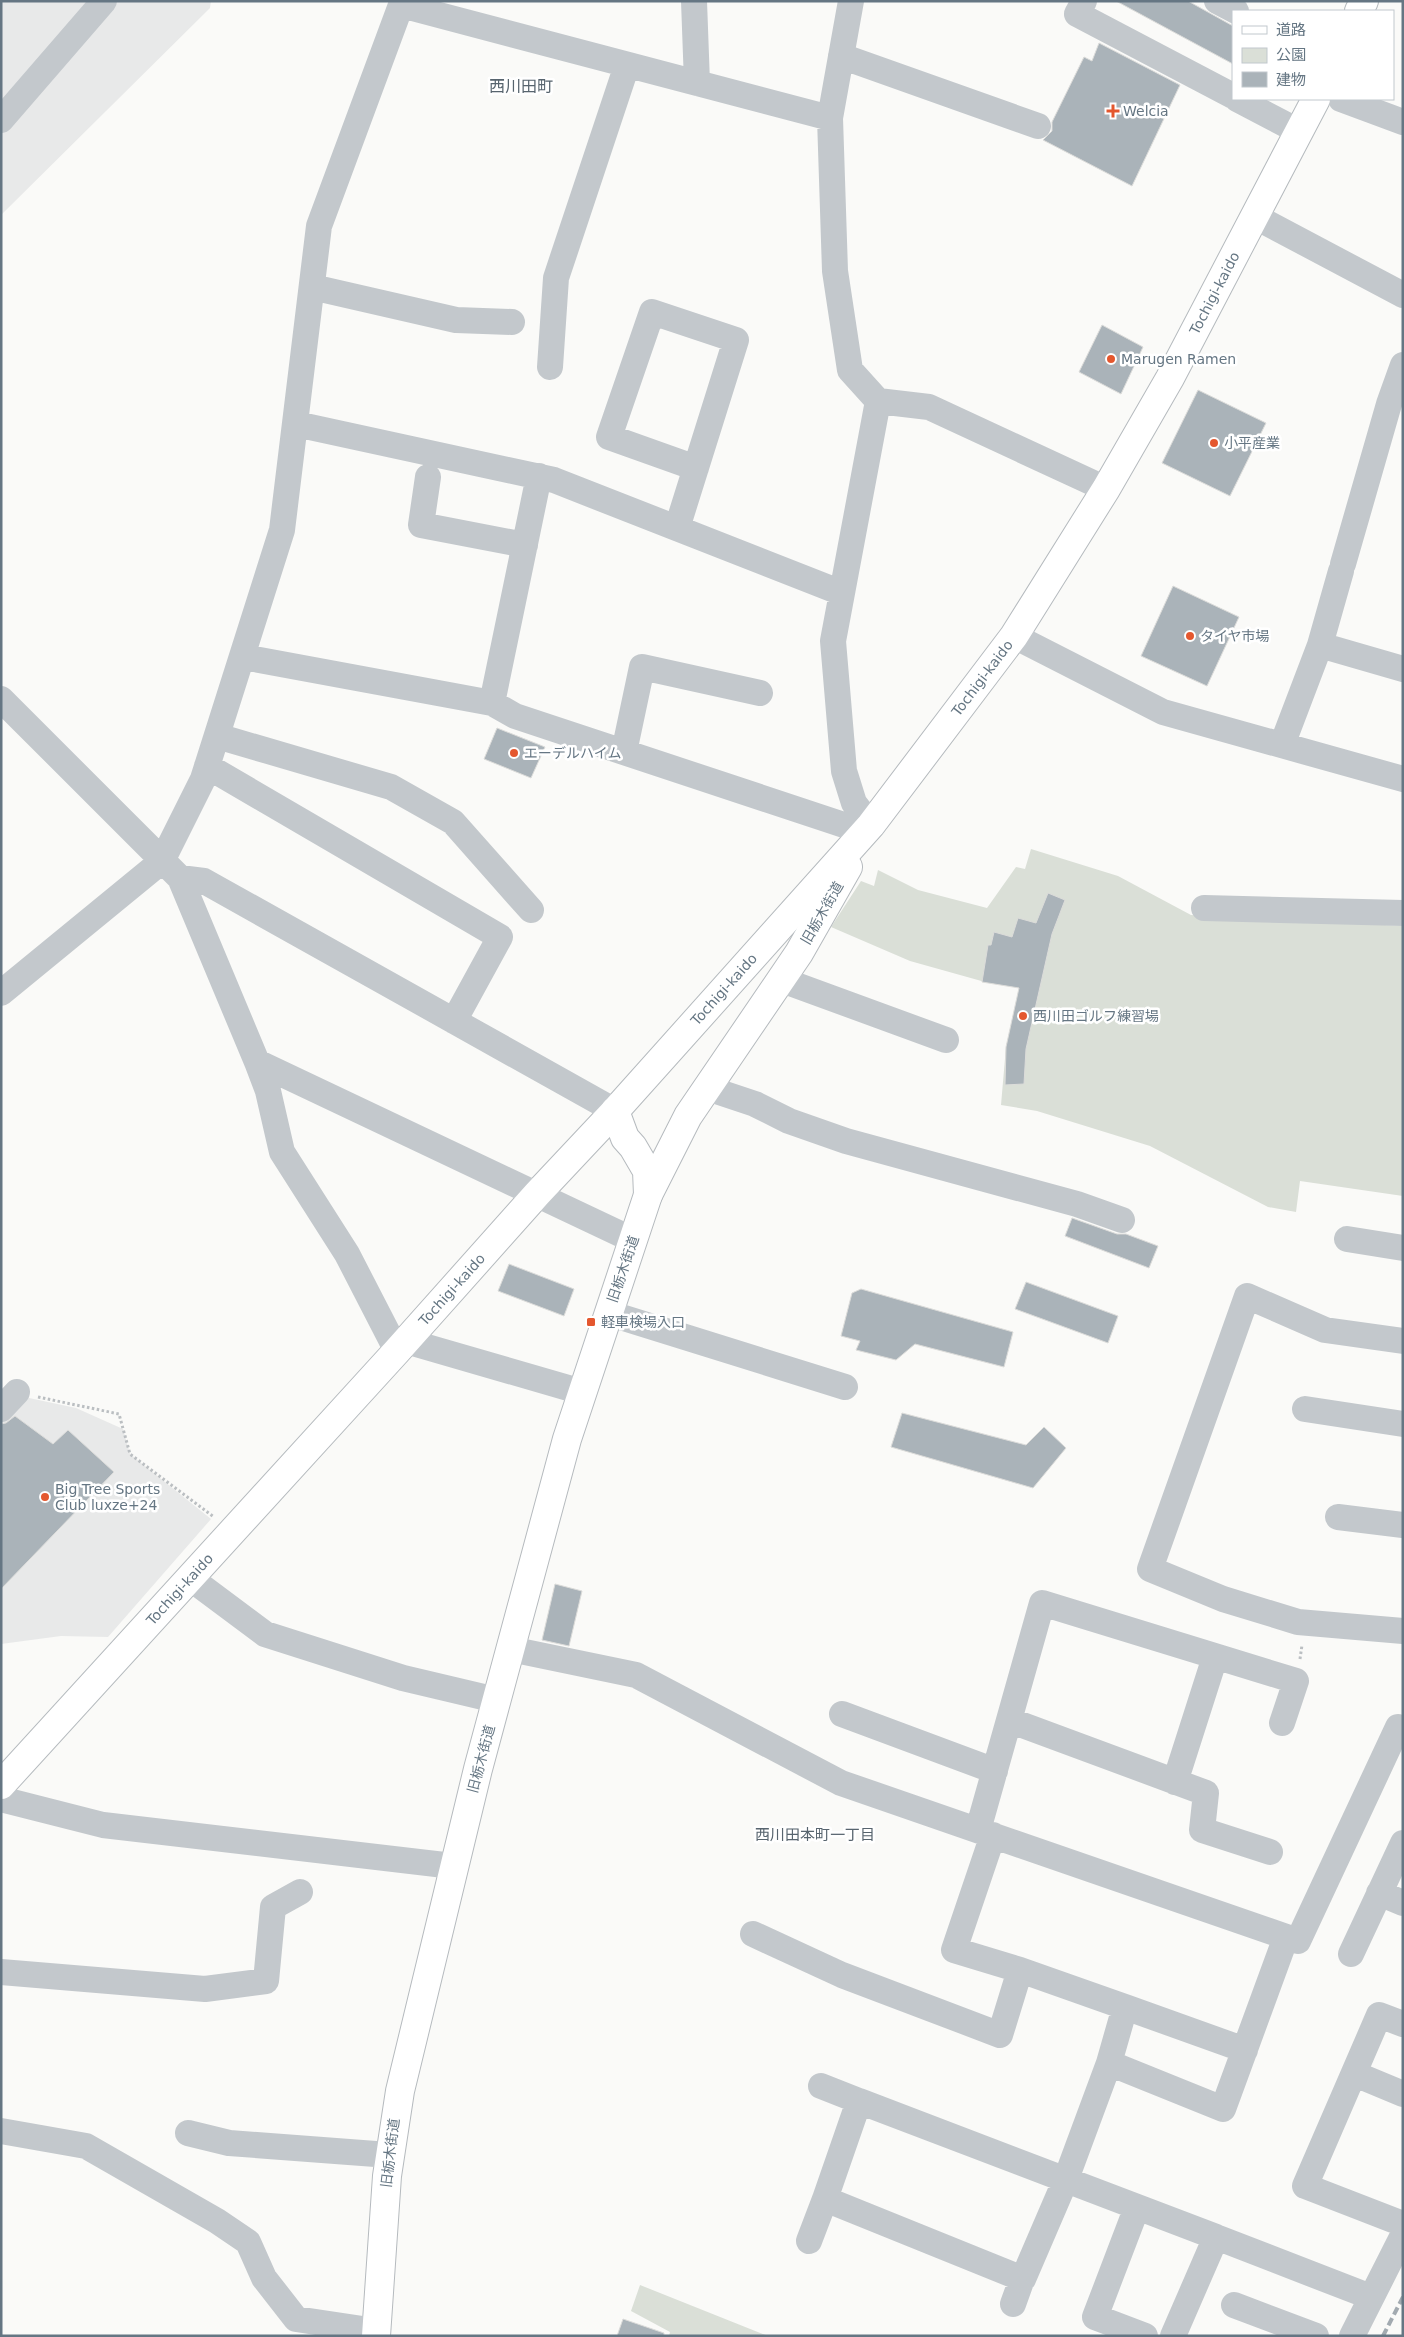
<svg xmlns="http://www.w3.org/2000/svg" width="1404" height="2337" font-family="'DejaVu Sans','Noto Sans JP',sans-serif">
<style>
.built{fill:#e8e9e9}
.green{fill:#dadfd7}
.building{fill:#aab3b9;stroke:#dcdcda}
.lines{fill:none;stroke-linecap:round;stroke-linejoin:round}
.major-casing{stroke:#b5babe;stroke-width:30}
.path{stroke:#bbbfc2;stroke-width:3;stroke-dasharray:2.5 2.5;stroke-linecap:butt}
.minor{stroke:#c3c8cc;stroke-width:26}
.major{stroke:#fff;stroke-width:28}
.rail{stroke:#a2aab0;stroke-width:4;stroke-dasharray:8 4;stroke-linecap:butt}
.poi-dot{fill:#e4572e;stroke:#fff;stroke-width:2}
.labels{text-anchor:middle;stroke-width:5;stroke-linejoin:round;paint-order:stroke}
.poi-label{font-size:14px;fill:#657683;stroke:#fff;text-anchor:start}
.street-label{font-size:14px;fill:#657683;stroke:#fff}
.neighbourhood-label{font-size:15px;fill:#57646e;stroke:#fff}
.quarter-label{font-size:16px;fill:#57646e;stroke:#fff}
</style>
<rect width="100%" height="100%" fill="#fafaf8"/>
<path class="built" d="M 1,1 L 211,1 L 210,8 L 1,215 Z
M 1,1392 L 76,1408 L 123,1429 L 130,1454 L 211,1519 L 108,1637 L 61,1636 L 1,1644 Z"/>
<path class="green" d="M 1031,849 L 1118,876 L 1191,915 L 1403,926 L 1403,1196 L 1300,1181 L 1296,1212 L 1268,1207 L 1150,1146 L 1037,1111 L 1001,1105 L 1006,1047 L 1020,985 L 985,982 L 910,961 L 831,927 L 861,881 L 874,886 L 878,870 L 918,890 L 987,908 L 1016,867 L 1025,869 Z
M 640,2285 L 768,2336 L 669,2336 L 670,2332 L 631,2311 Z"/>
<path class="building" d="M 1116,1 L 1188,1 L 1233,26 L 1233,64 Z
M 1099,43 L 1180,85 L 1132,186 L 1043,140 L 1052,131 L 1052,122 L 1084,57 L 1092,61 Z
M 1102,325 L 1143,347 L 1121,394 L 1079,372 Z
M 1198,390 L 1266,423 L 1230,496 L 1162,463 Z
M 1173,586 L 1239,617 L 1207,686 L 1141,656 Z
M 497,728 L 545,747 L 531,778 L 484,759 Z
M 1048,893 L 1065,900 L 1052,934 L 1026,1049 L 1024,1084 L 1005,1085 L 1006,1047 L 1019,988 L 982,982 L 988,945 L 991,945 L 994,932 L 1012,937 L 1018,918 L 1036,923 Z
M 1072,1218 L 1117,1234 L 1126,1234 L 1158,1246 L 1149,1268 L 1065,1236 Z
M 509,1264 L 574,1289 L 564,1316 L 498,1291 Z
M 1026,1282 L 1118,1316 L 1108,1343 L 1015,1309 Z
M 861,1289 L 1013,1332 L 1004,1367 L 915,1344 L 896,1360 L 856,1350 L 860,1341 L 841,1336 L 852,1293 Z
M 902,1413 L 1026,1445 L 1044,1427 L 1066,1448 L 1033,1488 L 891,1447 Z
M 15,1416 L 53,1444 L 68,1430 L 114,1472 L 1,1589 L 1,1424 L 6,1423 Z
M 555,1584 L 582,1591 L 569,1646 L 542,1640 Z
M 623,2319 L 664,2333 L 664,2336 L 617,2336 Z"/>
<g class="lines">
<defs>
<g id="major">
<path d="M 1359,11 L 1364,1"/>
<path d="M 615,1111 L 625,1138 L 633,1147 L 647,1171 L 648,1195"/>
<path id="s1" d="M 1,1785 L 397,1351 L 537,1194 L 615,1111 L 871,825 L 1014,636 L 1106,489 L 1170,378 L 1316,99"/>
<path d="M 376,2336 L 387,2176 L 400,2091 L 478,1769 L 567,1439 L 648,1195 L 688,1116 L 799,953 L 848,867"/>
</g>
</defs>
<use href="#major" class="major-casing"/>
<path class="path" d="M 38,1397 L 119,1414 L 130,1454 L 214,1517
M 1300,1659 L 1302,1645"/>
<path class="minor" d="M 694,1 L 697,83
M 851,1 L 830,118 L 835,271 L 850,370 L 878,401 L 833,641 L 844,771 L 854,803 L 871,825
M 1084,1 L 1077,14 L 1233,96
M 1217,1 L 1236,11
M 841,56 L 1038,126
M 1237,99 L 1298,131
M 1341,99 L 1403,122
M 1,120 L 104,1
M 1254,216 L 1403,295
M 312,287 L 456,320 L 512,322
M 550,367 L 556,278 L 627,65
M 878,401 L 929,407 L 1106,489
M 296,424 L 554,480 L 842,593
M 428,477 L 421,525 L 525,545
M 677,528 L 736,340 L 652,312 L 609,437 L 696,468
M 1343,564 L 1389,404 L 1403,365
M 1014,636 L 1163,712 L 1403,779
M 1320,645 L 1403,669
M 243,657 L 492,703 L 515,716 L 865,832
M 1,699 L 180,878 L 204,881 L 615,1111
M 492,703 L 539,476
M 217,736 L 391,787 L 453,822 L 531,910
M 1282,745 L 1320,645 L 1341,571
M 624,752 L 642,667 L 760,693
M 207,766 L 500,937 L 454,1021
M 180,878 L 257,1062 L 268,1091 L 282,1152 L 347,1254 L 397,1351
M 1204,908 L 1403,913
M 782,980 L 946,1040
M 1,993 L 162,861 L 203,779 L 282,530 L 319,226 L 401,5 L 830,118
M 257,1062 L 633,1240
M 707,1088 L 755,1104 L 789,1121 L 846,1141 L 1077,1204 L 1122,1220
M 1347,1239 L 1403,1248
M 608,1313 L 845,1387
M 406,1341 L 582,1392
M 1403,1341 L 1325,1330 L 1247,1296 L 1150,1569 L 1223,1599 L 1298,1622 L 1403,1631
M 1,1409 L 17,1392
M 1305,1409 L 1403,1424
M 1338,1517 L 1403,1525
M 190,1578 L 265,1634 L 403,1678 L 496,1700
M 510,1649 L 636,1675 L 841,1783 L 1298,1941 L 1398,1727
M 842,1714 L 995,1771
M 1009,1720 L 1206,1793 L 1202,1830 L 1270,1852
M 1175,1782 L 1215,1657
M 1,1799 L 103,1825 L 453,1866
M 978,1830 L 1042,1603 L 1296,1681 L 1282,1723
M 993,1835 L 954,1950 L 1020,1970 L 1125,2007 L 1109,2063 L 1223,2109 L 1286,1937
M 1379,1893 L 1403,1903
M 753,1934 L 842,1975 L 1000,2035 L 1020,1970
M 1351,1954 L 1403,1843
M 1,1972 L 205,1989 L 266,1981 L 273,1907 L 300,1892
M 1125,2007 L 1245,2050
M 1403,2024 L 1379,2015 L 1305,2186 L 1403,2224
M 1109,2063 L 1066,2179 L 1023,2279 L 825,2199 L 859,2101 L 1216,2237 L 1173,2336
M 1355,2074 L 1403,2094
M 821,2086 L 859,2101
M 1,2131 L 86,2146 L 217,2221 L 248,2242 L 264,2278 L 296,2319 L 376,2331
M 188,2133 L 229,2143 L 389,2155
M 1137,2207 L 1095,2317 L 1145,2336
M 1216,2237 L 1371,2297
M 809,2241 L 825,2199
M 1013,2304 L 1022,2279
M 1234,2305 L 1316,2336
M 1352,2336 L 1403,2235"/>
<use href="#major" class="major"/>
<path class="rail" d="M 1383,2336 L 1403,2297"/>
</g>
<g class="poi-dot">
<path d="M1110.5 103.5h5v5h5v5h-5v5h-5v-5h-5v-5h5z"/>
<circle cx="1111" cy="359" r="5"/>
<circle cx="1214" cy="443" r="5"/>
<circle cx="1190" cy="636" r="5"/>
<circle cx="514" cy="753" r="5"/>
<circle cx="1023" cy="1016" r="5"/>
<rect x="586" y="1317" width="10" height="10" rx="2.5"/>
<circle cx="45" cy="1497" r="5"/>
</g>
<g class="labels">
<g class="poi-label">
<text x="1123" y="116">Welcia</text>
<text x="1121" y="364">Marugen Ramen</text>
<text x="1224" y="448">小平産業</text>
<text x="1200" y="641">タイヤ市場</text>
<text x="524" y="758">エーデルハイム</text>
<text x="1033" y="1021">西川田ゴルフ練習場</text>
<text x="601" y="1327">軽車検場入口</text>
<text x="55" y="1494">Big Tree Sports<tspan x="55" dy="16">Club luxze+24</tspan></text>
</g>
<g class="street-label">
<text dy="5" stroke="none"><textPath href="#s1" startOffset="1930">Tochigi-kaido</textPath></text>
<text dy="5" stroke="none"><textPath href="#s1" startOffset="1480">Tochigi-kaido</textPath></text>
<text transform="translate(822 913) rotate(-60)" y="5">旧栃木街道</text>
<text dy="5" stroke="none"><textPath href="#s1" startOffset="1075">Tochigi-kaido</textPath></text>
<text transform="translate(623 1269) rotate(-71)" y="5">旧栃木街道</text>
<text dy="5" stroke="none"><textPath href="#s1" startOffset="670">Tochigi-kaido</textPath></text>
<text dy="5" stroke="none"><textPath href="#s1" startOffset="265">Tochigi-kaido</textPath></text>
<text transform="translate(481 1759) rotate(-75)" y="5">旧栃木街道</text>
<text transform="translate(390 2153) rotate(-83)" y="5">旧栃木街道</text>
</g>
<g class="neighbourhood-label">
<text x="815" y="1840">西川田本町一丁目</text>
</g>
<g class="quarter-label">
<text x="521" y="92">西川田町</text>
</g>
</g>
<rect width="1404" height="2337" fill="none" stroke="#657683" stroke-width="5"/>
<rect x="1232" y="10" width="162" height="90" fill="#ffffff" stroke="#c1c8cd"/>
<rect x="1242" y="26" width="25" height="8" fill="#ffffff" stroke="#c1c8cd"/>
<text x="1276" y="35" font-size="15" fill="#657683">道路</text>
<rect x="1242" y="48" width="25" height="15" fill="#dadfd7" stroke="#c1c8cd"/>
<text x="1276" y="60" font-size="15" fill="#657683">公園</text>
<rect x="1242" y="72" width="25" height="15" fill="#aab3b9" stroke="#c1c8cd"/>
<text x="1276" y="85" font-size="15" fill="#657683">建物</text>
</svg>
